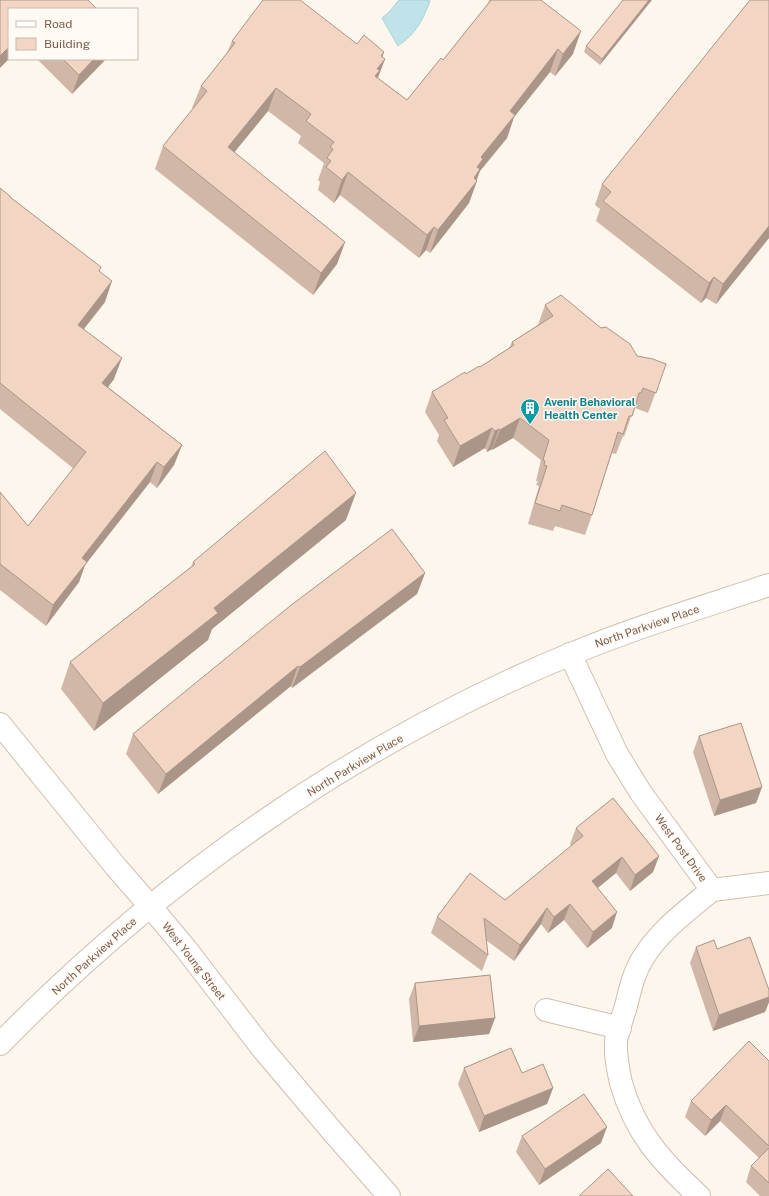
<svg xmlns="http://www.w3.org/2000/svg" width="769" height="1196" font-family="'Public Sans',sans-serif">
  <rect width="100%" height="100%" fill="#fdf6ec"/>
  <path fill="#bfe3e8" stroke="#a5d3da" d="M399,0H425L430,1C422,22 416,33 398,46L382,18L389,12Z"/>
  <g fill="none" stroke-linecap="round" stroke-linejoin="round">
    <defs>
      <g id="minor">
        <polyline points="570,654 617,754 641,793 712,890"/>
        <polyline points="0,724 116,867 150,906 186,949 262,1048 332,1131 389,1196"/>
        <polyline points="712,890 769,883"/>
        <polyline points="546,1010 620,1028"/>
        <path d="M0,1044C162,878 357,742 571,654C636,627 703,607 769,585"/>
        <path d="M699,1196C662,1162 635,1133 621,1083C618,1069 615,1055 616,1041C618,1029 623,1017 626,1006C630,990 634,972 643,958C660,930 688,910 712,890"/>
      </g>
    </defs>
    <use href="#minor" stroke="#d1beb0" stroke-width="24"/>
    <use href="#minor" stroke="#fff" stroke-width="22"/>
  </g>
  <g fill="#d1b7a8">
    <polygon points="489,0 541,0 573,54 555,76 550,72 514,117 507,138 480,171 469,203 430,253 426,250 419,258 340,195 334,203 318,190 320,182 318,180 324,163 298,143 301,136 268,111 234,152 345,242 337,264 313,295 155,169 163,146 193,109 192,108 201,86 227,53 232,41 357,44 384,52 382,57 385,59 378,78 407,100 443,60 488,4"/>
    <polygon points="625,0 600,65 584,52 586,46"/>
    <polygon points="769,0 769,238 716,304 706,298 701,303 596,221 600,209 595,205 602,184"/>
    <polygon points="37,59 106,59 72,94"/>
    <polygon points="0,188 10,197 100,271 105,302 84,329 114,379 108,387 182,445 174,465 157,488 150,482 85,565 79,582 46,626 0,590 0,492 28,526 74,469 0,409"/>
    <polygon points="545,305 601,328 637,356 666,364 648,413 635,408 633,414 632,414 624,437 623,436 616,454 612,453 592,515 585,535 555,526 553,531 528,524 539,486 536,485 538,481 536,481 541,460 513,438 492,450 492,449 487,452 485,448 453,467 437,441 439,435 425,412 432,392 480,367 509,348 512,342 538,325"/>
    <polygon points="346,520 212,629 208,640 94,731 61,689 70,662 191,567 193,562"/>
    <polygon points="425,573 417,594 292,688 291,686 158,794 126,754 133,734"/>
    <polygon points="699,736 762,787 756,803 714,816 693,752"/>
    <polygon points="576,828 659,856 653,872 630,891 616,873 598,888 612,928 587,948 564,920 548,933 541,924 514,961 486,940 488,955 482,971 431,933 437,917 505,900 572,846 570,844"/>
    <polygon points="696,947 717,949 769,990 769,1002 765,1012 713,1031 690,963"/>
    <polygon points="415,983 495,1018 489,1034 413,1042 409,999"/>
    <polygon points="769,1061 769,1196 760,1196 746,1182 751,1166 759,1158 720,1121 705,1136 685,1117 691,1101"/>
    <polygon points="464,1068 522,1073 553,1088 547,1104 479,1132 458,1084"/>
    <polygon points="522,1136 601,1143 539,1185 516,1152"/>
  </g>
  <g fill="#aa9588">
    <polygon points="649,0 652,0 600,65 602,59"/>
    <polygon points="581,31 573,54 555,76 563,54"/>
    <polygon points="9,47 9,59 0,68 0,56"/>
    <polygon points="558,49 550,72 514,117 507,138 480,171 475,183 477,181 469,203 430,253 438,230 477,167 481,157 510,111"/>
    <polygon points="384,52 379,67 385,59 376,82 367,98 381,56"/>
    <polygon points="94,59 106,59 72,94 79,75"/>
    <polygon points="276,88 268,111 220,170 228,147"/>
    <polygon points="348,172 340,195 334,203 342,180"/>
    <polygon points="769,226 769,238 716,304 723,284"/>
    <polygon points="434,227 426,250 419,258 427,235"/>
    <polygon points="345,242 337,264 313,295 321,273"/>
    <polygon points="714,277 706,298 701,303 709,283"/>
    <polygon points="112,281 105,302 71,345 78,325"/>
    <polygon points="122,358 114,379 95,404 102,383"/>
    <polygon points="520,418 513,438 492,450 500,430"/>
    <polygon points="492,428 485,448 453,467 460,446"/>
    <polygon points="499,429 492,449 487,452 495,431"/>
    <polygon points="182,445 174,465 157,488 164,467"/>
    <polygon points="157,462 150,482 85,565 79,582 46,626 53,605 82,558"/>
    <polygon points="356,493 346,520 212,629 208,640 94,731 103,703 214,608"/>
    <polygon points="425,573 417,594 292,688 300,667"/>
    <polygon points="298,666 291,686 158,794 166,774"/>
    <polygon points="762,787 756,803 714,816 720,800"/>
    <polygon points="659,856 653,872 630,891 635,875"/>
    <polygon points="622,857 616,873 586,897 592,881"/>
    <polygon points="570,904 564,920 548,933 554,917"/>
    <polygon points="547,908 541,924 514,961 520,945"/>
    <polygon points="617,912 612,928 587,948 593,932"/>
    <polygon points="769,997 769,1002 765,1012 713,1031 719,1015"/>
    <polygon points="495,1018 489,1034 413,1042 419,1026"/>
    <polygon points="553,1088 547,1104 479,1132 484,1116"/>
    <polygon points="726,1105 720,1121 705,1136 711,1120"/>
    <polygon points="607,1127 601,1143 539,1185 545,1169"/>
  </g>
  <g fill="#f3d5c3" stroke="#aa9588">
    <polygon points="0,0 88,0 97,9 9,9 9,47 0,56"/>
    <polygon points="263,0 300,0 357,44 364,35 384,52 381,56 385,59 377,69 380,70 375,76 407,100 441,58 443,60 491,0 541,0 581,31 563,54 558,49 510,111 515,115 481,157 483,159 477,167 480,169 474,178 477,181 438,230 434,227 427,235 348,172 342,180 326,167 331,161 327,158 333,149 330,147 334,142 306,121 311,114 276,88 228,147 345,242 321,273 163,146 207,91 201,86 235,43 232,41"/>
    <polygon points="623,0 649,0 602,59 586,46"/>
    <polygon points="750,0 769,0 769,226 723,284 714,277 709,283 603,201 611,192 602,184"/>
    <polygon points="63,59 94,59 79,75"/>
    <polygon points="0,188 10,196 10,197 101,267 99,271 112,281 78,325 122,358 102,383 182,445 164,467 157,462 82,558 87,562 53,605 0,564 0,492 28,526 86,452 0,383"/>
    <polygon points="561,295 601,328 606,327 630,344 637,356 653,359 666,364 656,393 643,388 641,393 639,393 632,416 629,416 623,434 618,432 592,515 562,505 560,511 535,503 547,466 544,465 545,461 543,460 549,440 520,418 500,430 499,429 495,431 492,428 460,446 444,420 448,418 432,392 465,372 466,374 479,366 480,367 514,345 512,342 553,316 545,305"/>
    <polygon points="325,451 356,493 214,608 218,613 103,703 70,662 195,564 193,562"/>
    <polygon points="392,529 425,573 300,667 298,666 166,774 133,734 290,606"/>
    <polygon points="741,723 762,787 720,800 699,736"/>
    <polygon points="613,798 659,856 635,875 622,857 592,881 617,912 593,932 570,904 554,917 547,908 520,945 484,918 488,955 437,917 470,873 505,900 583,836 576,828"/>
    <polygon points="750,937 769,990 769,997 719,1015 696,947 714,940 717,949"/>
    <polygon points="490,975 495,1018 419,1026 415,983"/>
    <polygon points="749,1041 769,1061 769,1146 726,1105 711,1120 691,1101"/>
    <polygon points="511,1048 522,1073 543,1064 553,1088 484,1116 464,1068"/>
    <polygon points="584,1094 607,1127 545,1169 522,1136"/>
    <polygon points="769,1148 769,1183 751,1166"/>
    <polygon points="608,1169 633,1196 579,1196"/>
  </g>
  <defs>
    <symbol id="building-pin" viewBox="-11 -11 22 30"><path d="M0 17L-7.5 6A9.5 9.5 0 1 1 7.5 6Z" fill="#0f9aa8" stroke="#fffaf3"/><path d="M-4-6H4V6H1V3H-1V6H-4ZM-2.5-4.3h1.7v1.8h-1.7ZM.8-4.3h1.7v1.8H.8ZM-2.5-1h1.7V.8h-1.7ZM.8-1h1.7V.8H.8Z" fill="#fff"/></symbol>
  </defs>
  <g fill-rule="evenodd">
    <use href="#building-pin" x="519" y="397" width="22" height="30"/>
  </g>
  <g text-anchor="middle" dominant-baseline="central" stroke-width="3" stroke-linejoin="round" paint-order="stroke">
    <g font-size="11" font-weight="bold" fill="#0d838f" stroke="#fffaf3" text-anchor="start">
      <text x="544" y="402">Avenir Behavioral<tspan x="544" dy="13">Health Center</tspan></text>
    </g>
    <g font-size="11" fill="#7a5c4d" stroke="#fffaf3">
      <text transform="translate(647 626) rotate(-19)">North Parkview Place</text>
      <text transform="translate(355 765) rotate(-31)">North Parkview Place</text>
      <text transform="translate(681 848) rotate(54)">West Post Drive</text>
      <text transform="translate(94 956) rotate(-42)">North Parkview Place</text>
      <text transform="translate(194 961) rotate(52)">West Young Street</text>
    </g>
  </g>
  <rect x="8" y="8" width="130" height="52" fill="#fffaf3" stroke="#cabbb1"/>
  <rect x="16" y="21" width="20" height="6" fill="#ffffff" stroke="#cabbb1"/>
  <text x="44" y="28" font-size="12" fill="#7a5c4d">Road</text>
  <rect x="16" y="38" width="20" height="12" fill="#f3d5c3" stroke="#cabbb1"/>
  <text x="44" y="48" font-size="12" fill="#7a5c4d">Building</text>
</svg>
